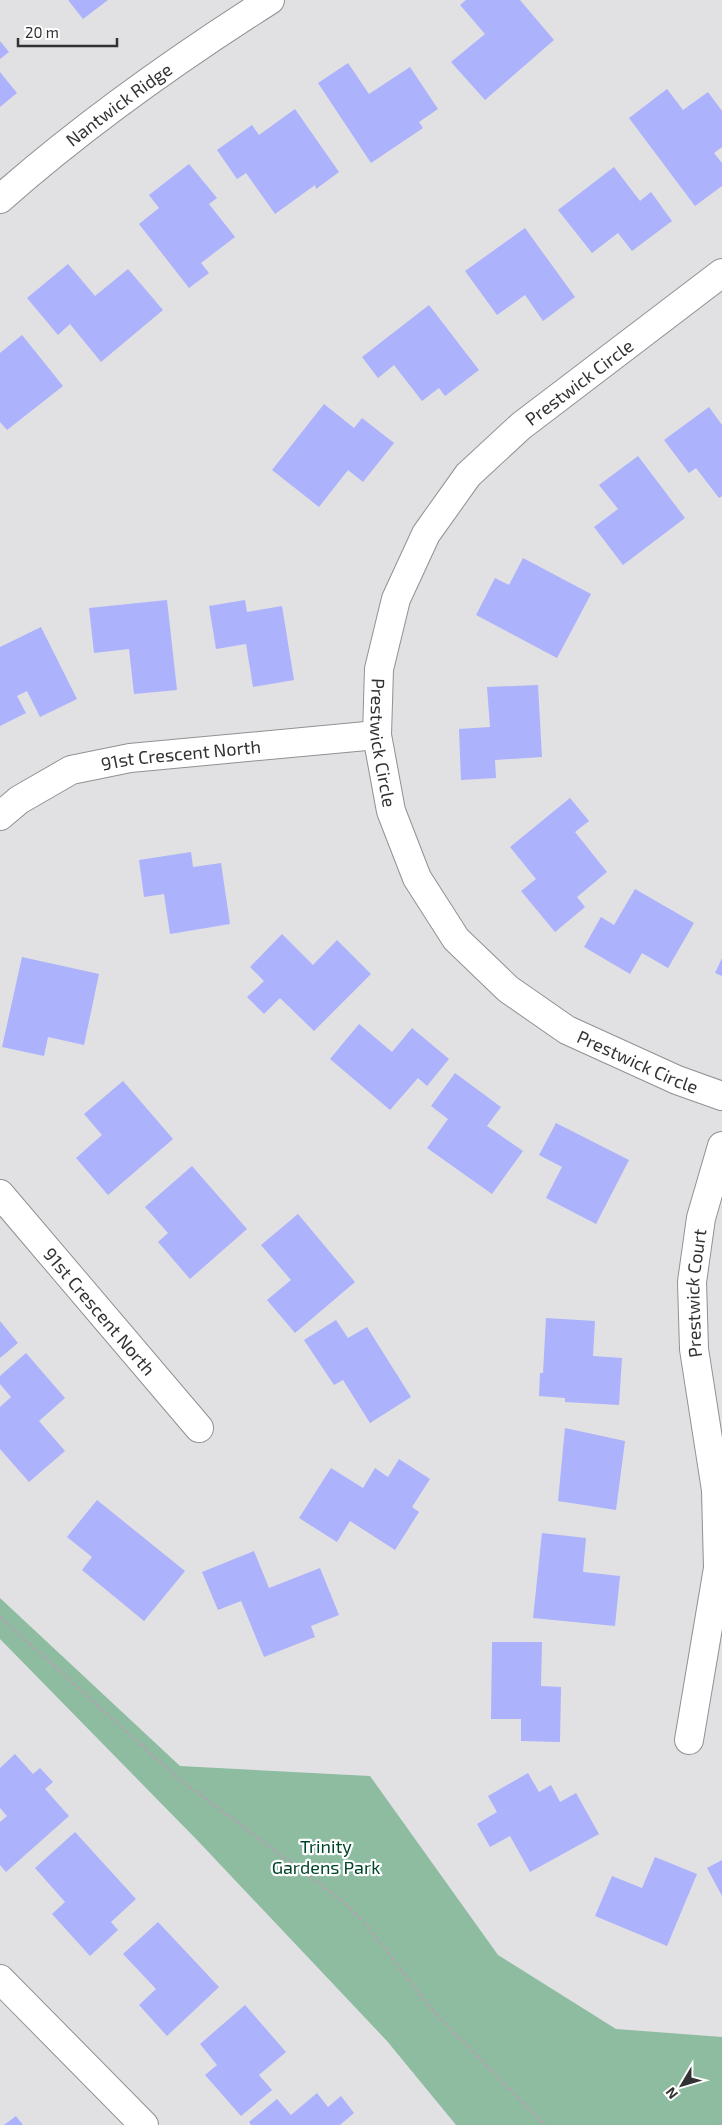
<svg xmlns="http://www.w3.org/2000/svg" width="722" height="2125" font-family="'Exo 2',sans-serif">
  <rect width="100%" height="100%" fill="#e1e1e4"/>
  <polygon fill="#8dbca0" points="0,1598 180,1766 370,1776 498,1955 616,2029 722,2037 722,2125 456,2125 387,2041 198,1841 0,1639"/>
  <g fill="#acb2fb">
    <polygon points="68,0 108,0 83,19"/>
    <polygon points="466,0 520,0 554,40 485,100 451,62 485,34 460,5"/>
    <polygon points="0,41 9,52 0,59"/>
    <polygon points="348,63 369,94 410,67 438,109 419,122 423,128 371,163 318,83"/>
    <polygon points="0,72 17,93 0,107"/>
    <polygon points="667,89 683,110 708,92 722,111 722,147 714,153 722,163 722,186 695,206 629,118"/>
    <polygon points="295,109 339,172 316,189 315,185 275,214 246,173 237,179 217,150 252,125 259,135"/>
    <polygon points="189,164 217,198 209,204 235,237 201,263 209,273 189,288 139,224 159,208 149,195"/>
    <polygon points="614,167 640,201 651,192 672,221 632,251 618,233 592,253 558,210"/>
    <polygon points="525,228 575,297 543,321 525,295 497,315 465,271"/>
    <polygon points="68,264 95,296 128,269 163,310 101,362 70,324 58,335 27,298"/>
    <polygon points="429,305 479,370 445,396 439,388 422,401 394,365 378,378 362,357"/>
    <polygon points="22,335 63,386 7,430 0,422 0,353"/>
    <polygon points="324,404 354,428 362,418 394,443 363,482 348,470 319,507 272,470"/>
    <polygon points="709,407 722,425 722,496 719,498 696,468 689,473 664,440"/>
    <polygon points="638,456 685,518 623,565 594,527 618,509 599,485"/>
    <polygon points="523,558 591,594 557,658 476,615 495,578 509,585"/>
    <polygon points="167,600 177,690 134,694 129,649 94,653 89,608"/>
    <polygon points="245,600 247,612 282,606 294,680 253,687 246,644 216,649 209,606"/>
    <polygon points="41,627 77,699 40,717 27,691 17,696 26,713 0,726 0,647"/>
    <polygon points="538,685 542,757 495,760 496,778 461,780 459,729 490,727 487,687"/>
    <polygon points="570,798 589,821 575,832 607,872 577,897 585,907 555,932 521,891 536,879 510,847"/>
    <polygon points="191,852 193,867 221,863 230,924 170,934 164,894 144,897 139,860"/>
    <polygon points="635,889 694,923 668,968 642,953 630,974 584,947 601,917 614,925"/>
    <polygon points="282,934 313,965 337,940 371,974 314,1031 280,998 264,1014 247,997 264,981 250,967"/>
    <polygon points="22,957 99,974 84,1045 48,1037 44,1056 2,1047"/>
    <polygon points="722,958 722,976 715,973"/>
    <polygon points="359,1024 392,1052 412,1028 449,1059 427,1086 418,1078 390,1110 330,1059"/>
    <polygon points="455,1073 501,1107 487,1126 523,1151 492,1194 427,1148 448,1119 431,1106"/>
    <polygon points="123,1081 173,1139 108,1195 76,1158 102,1135 84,1114"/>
    <polygon points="556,1123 629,1160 596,1224 546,1198 562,1167 539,1155"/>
    <polygon points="192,1166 247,1229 190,1279 158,1242 168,1233 145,1207"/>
    <polygon points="298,1214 355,1282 295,1333 267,1300 291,1280 261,1245"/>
    <polygon points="546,1318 595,1321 593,1356 622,1358 619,1405 565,1402 565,1398 539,1396 540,1373 543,1373"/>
    <polygon points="336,1320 348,1338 367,1327 411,1397 370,1423 343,1380 334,1385 304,1340"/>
    <polygon points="0,1321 18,1343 0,1358"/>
    <polygon points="26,1353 65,1398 39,1421 65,1451 29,1482 0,1449 0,1407 11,1397 0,1384 0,1376"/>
    <polygon points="565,1428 625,1441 616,1510 558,1501"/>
    <polygon points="399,1459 430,1479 412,1507 419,1512 395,1550 350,1521 337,1542 299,1518 331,1468 363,1488 375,1468 388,1477"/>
    <polygon points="97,1500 185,1571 144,1621 82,1570 92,1557 67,1537"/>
    <polygon points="542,1533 586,1538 583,1572 620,1576 615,1626 533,1618"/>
    <polygon points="254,1551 269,1588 320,1568 339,1615 311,1626 315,1637 264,1657 241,1601 218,1610 202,1572"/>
    <polygon points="492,1642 542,1642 541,1686 561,1687 560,1742 521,1741 521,1719 491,1719"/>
    <polygon points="15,1754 33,1774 40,1768 53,1782 45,1789 69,1816 6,1872 0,1865 0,1822 7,1816 0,1808 0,1768"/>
    <polygon points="528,1773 539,1792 551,1785 560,1802 576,1793 599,1834 530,1872 510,1836 490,1847 477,1824 497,1812 488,1796"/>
    <polygon points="75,1832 136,1899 111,1922 118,1930 90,1956 52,1914 65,1902 35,1868"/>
    <polygon points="655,1857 697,1874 667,1946 595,1916 612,1876 642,1888"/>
    <polygon points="722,1860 722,1896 707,1868"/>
    <polygon points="158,1922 219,1987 167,2036 139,2005 156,1989 123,1954"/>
    <polygon points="245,2005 286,2052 259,2075 272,2090 241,2116 205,2075 217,2065 200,2044"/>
    <polygon points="317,2093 328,2107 341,2096 354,2113 340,2125 251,2125 249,2122 277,2099 291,2115"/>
    <polygon points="16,2116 23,2125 4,2125"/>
  </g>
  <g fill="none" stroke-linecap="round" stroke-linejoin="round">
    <defs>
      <g id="minor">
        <path id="s1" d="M0,199C85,124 174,61 270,0"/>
        <path id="s2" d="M722,273L521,426L468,475L426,534L396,599L379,669L377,735L391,811L417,878L456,939L508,989L567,1030L677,1080L722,1096"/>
        <path id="s3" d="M0,816L19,800L71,770L130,758L377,735"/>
        <path id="s4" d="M0,1194L199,1428"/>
        <path id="s5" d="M689,1740L718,1568L716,1490L694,1349L692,1282L701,1218L722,1146"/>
        <polyline points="0,1979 144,2125"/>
      </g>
    </defs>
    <use href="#minor" stroke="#909194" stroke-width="30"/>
    <g stroke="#a9a9ab" stroke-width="3" stroke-dasharray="4 2.5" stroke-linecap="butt">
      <polyline points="0,1617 179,1779 345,1903 363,1921 433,2011 545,2125"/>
      <polyline points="720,2125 722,2123"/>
    </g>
    <use href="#minor" stroke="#fff" stroke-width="28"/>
  </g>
  <g text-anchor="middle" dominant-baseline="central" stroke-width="4.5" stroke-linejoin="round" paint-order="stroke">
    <g font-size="18" fill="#323233" stroke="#fff">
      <text stroke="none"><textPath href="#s1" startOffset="152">Nantwick Ridge</textPath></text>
      <text transform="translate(579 382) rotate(-37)">Prestwick Circle</text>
      <text stroke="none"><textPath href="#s2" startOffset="615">Prestwick Circle</textPath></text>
      <text stroke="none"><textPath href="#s3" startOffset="196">91st Crescent North</textPath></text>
      <text stroke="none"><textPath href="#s2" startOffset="1050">Prestwick Circle</textPath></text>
      <text stroke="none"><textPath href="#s5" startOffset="451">Prestwick Court</textPath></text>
      <text stroke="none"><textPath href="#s4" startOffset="154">91st Crescent North</textPath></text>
    </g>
    <g font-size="18" fill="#004529" stroke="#fff">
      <text x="326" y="1846">Trinity<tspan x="326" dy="21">Gardens Park</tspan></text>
    </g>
  </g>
  <g transform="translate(682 2085) rotate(232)" stroke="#ffffff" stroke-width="4" paint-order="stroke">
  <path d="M0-4L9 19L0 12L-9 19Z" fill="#323233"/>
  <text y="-8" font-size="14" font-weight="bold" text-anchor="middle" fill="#323233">N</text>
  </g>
  <path d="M18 38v8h99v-8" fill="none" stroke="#323233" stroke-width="2.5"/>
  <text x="25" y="38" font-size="15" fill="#323233" stroke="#ffffff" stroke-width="4" paint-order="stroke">20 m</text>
</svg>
